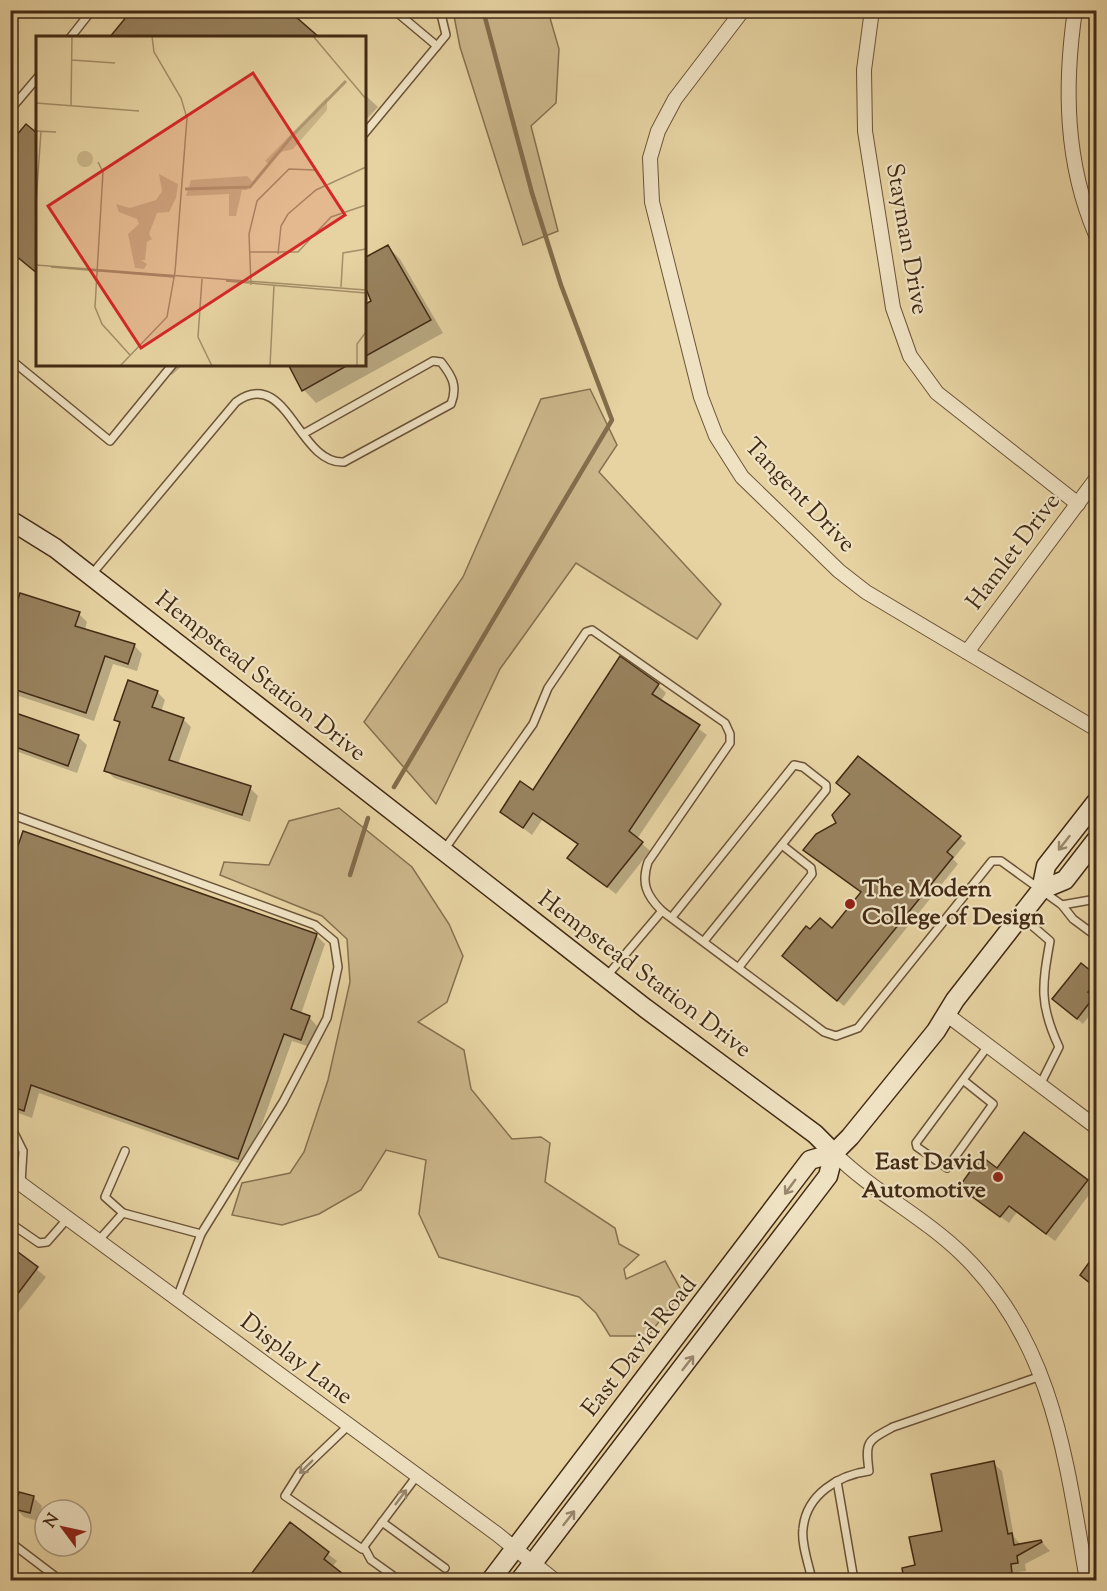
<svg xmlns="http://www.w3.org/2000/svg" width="1107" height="1591" font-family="'Sorts Mill Goudy',serif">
  <rect width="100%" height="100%" fill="#e7d3a2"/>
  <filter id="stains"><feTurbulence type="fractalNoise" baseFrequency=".00333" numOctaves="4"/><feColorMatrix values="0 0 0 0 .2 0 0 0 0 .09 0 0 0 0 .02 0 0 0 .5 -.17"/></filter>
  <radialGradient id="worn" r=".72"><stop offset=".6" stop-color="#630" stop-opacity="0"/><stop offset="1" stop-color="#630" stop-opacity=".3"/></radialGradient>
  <g fill="#cbb68a" stroke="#86704f" stroke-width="1.5">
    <polygon points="453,11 548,11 559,49 556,103 531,126 558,231 523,245 460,47"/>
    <polygon points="590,389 617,445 599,472 721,604 697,639 576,563 500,669 436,804 364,722 463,577 541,399"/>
    <polygon points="339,808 412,867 449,924 463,956 447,1002 418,1022 464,1050 471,1089 512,1139 541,1137 550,1143 545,1182 615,1228 619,1244 639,1255 624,1269 626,1279 665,1261 682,1292 648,1336 610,1336 596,1313 579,1297 439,1257 419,1214 426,1160 386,1150 361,1190 319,1214 282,1225 232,1215 242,1183 290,1173 304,1152 328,1080 350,982 347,939 322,916 220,875 224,862 269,865 289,821"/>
  </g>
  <g fill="#0003">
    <polygon points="364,94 378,107 364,122"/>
    <polygon points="38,124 38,273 32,131"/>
    <polygon points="387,246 400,259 443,333 316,403 304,390 290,364 364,364 364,306 373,302"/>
    <polygon points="161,364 184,364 172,375"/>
    <polygon points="79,614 87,622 85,630 134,645 142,654 137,671 113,664 94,721 10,693 10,628"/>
    <polygon points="658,685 666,693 661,701 707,735 637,839 650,851 616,894 569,858 579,846 542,820 532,835 502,812 534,792"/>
    <polygon points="157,692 165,700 161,712 183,719 191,727 178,764 250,788 258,796 250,822 114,778 106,770 121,724 116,719"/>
    <polygon points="10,712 78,737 87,745 77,773 10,749"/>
    <polygon points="884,775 966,843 953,859 958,864 844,1006 790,962 811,932 833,930 862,893 805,850 838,824"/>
    <polygon points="10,874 315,934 325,944 301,1014 309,1017 317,1026 310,1047 292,1041 247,1166 39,1093 32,1118 10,1110"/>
    <polygon points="1082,965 1096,977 1096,995 1094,998 1096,1007 1083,1024 1060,1005"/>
    <polygon points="998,1170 1087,1181 1094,1188 1055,1241 1017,1212 1009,1223 961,1187"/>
    <polygon points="10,1248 46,1277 10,1323"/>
    <polygon points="1096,1256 1096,1289 1082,1275"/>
    <polygon points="993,1463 1002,1471 1014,1537 1021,1545 1041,1541 1050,1551 1025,1564 1026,1571 1018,1572 1020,1580 888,1580 905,1577 916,1566"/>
    <polygon points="33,1497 42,1506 38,1521 24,1517 16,1509"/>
    <polygon points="290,1524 337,1561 332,1567 248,1580"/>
  </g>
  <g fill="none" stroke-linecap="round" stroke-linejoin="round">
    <g stroke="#836d4c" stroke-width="4.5">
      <polyline points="394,787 612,420 561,285 532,193 483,10"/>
      <polyline points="350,875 368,818"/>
    </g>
  </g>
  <g fill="#98825e" stroke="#422a14" stroke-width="1.5">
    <polygon points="132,10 288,10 320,38 109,38"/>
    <polygon points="26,124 38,134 38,274 10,251 10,143"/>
    <polygon points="388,245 431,320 364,357 364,305 371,301 364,284 364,258"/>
    <polygon points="288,364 350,364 302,391"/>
    <polygon points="20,593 80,612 75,626 135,644 128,664 105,656 86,713 10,688 10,623"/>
    <polygon points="620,656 659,684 652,694 700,725 629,831 643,842 607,887 567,858 578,844 533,813 523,828 500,812 520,781 533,790"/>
    <polygon points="128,680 158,691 152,707 184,718 169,760 251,786 242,815 104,771 120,722 114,720"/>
    <polygon points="10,711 79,735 68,766 10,745"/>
    <polygon points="858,756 961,836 947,852 953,857 837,1001 782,956 806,926 810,929 820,918 832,928 861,892 803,850 816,834 836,823 832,815 850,794 836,783"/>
    <polygon points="23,831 317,934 291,1009 310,1016 301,1040 284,1034 238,1159 31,1085 24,1111 10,1106 10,869"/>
    <polygon points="1081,963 1096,975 1096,981 1088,992 1094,997 1077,1019 1052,999"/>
    <polygon points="1024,1132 1088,1180 1046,1234 1009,1206 1000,1217 959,1187 981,1156 997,1168"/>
    <polygon points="10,1246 38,1267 10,1304"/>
    <polygon points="1096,1253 1096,1288 1080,1275"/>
    <polygon points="994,1461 1008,1534 1012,1533 1014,1545 1041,1540 1042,1542 1017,1556 1018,1563 1011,1564 1012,1573 977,1578 977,1581 904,1581 902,1568 915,1565 909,1537 942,1531 931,1474"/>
    <polygon points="19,1492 34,1496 30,1513 14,1509"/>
    <polygon points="290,1522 329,1552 324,1559 352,1581 246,1581"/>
  </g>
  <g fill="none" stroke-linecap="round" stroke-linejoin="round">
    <defs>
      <g id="lane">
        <polyline points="394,10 437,46"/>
        <polyline points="70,38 92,10"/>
        <polyline points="10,110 38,77"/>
        <polyline points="364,134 446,35 440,10"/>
        <polyline points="10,359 110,441 173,364"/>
        <path d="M92,574L236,402C287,365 298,465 344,462L451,404C458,386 452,376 441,362L433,361L303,434"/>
        <polyline points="10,814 315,925 334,941 338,967 327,1018 283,1102 201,1234"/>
        <path d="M444,850L533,724L548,688L586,632L592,630L725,723L730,734V743L648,862C641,883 646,895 662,911L606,977"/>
        <polyline points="1062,905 1096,899"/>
        <polyline points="662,911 824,1032 836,1036 858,1028 992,861 1001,861 1062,905 1073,919 1096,936"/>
        <polyline points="672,917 794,765 803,767 826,785 826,790 704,941"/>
        <path d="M1022,917L1050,941C1042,986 1039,1004 1059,1047L1040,1085"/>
        <polyline points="739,967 812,874 811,868 782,845"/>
        <polyline points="963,1080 993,1104 947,1168 917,1147 916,1143 988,1046"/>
        <polyline points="10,1125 23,1151 21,1183"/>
        <polyline points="123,1213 105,1197 125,1151"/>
        <polyline points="10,1223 39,1243 47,1242 68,1218"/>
        <polyline points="99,1240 123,1213 201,1234 177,1298"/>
        <polyline points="348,1426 300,1472 285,1496 362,1549 416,1477"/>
        <polyline points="837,1481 854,1580"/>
        <polyline points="382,1522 445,1568"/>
        <polyline points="10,1542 60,1580"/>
        <polyline points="364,1547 371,1560 399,1580"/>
        <path d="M812,1580C809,1565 801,1544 803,1529C806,1495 838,1475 869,1471C865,1441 867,1441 893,1427L1041,1376"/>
      </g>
      <g id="street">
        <polyline points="743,10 675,99 658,131 650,158 652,202 701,397 716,436 742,477 839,571 866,592 1096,729"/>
        <polyline points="872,10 864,70 865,131 893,308 910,356 937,393 1078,504"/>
        <path d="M1075,10C1064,86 1065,163 1096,235"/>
        <polyline points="967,652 1096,479"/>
        <polyline points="946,1014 1096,1127"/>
        <path d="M834,1153C873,1192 923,1216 963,1255C1054,1344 1066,1461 1087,1580"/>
        <polyline points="10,1176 497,1534 554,1580"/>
      </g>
      <g id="secondary">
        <polyline points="10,520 55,548 645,1008 815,1134 834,1153"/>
        <polyline points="1041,890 1065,880 1096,840"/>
        <polyline points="491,1580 810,1160 834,1153 850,1137 936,1031 955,1000 1041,890 1046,866 1096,802"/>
        <polyline points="520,1580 828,1176 834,1153"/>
      </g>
    </defs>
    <use href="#lane" stroke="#6b5438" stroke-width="10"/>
    <use href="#street" stroke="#6b5438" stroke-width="16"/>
    <use href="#secondary" stroke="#422a14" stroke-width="21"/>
    <use href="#lane" stroke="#efe2c3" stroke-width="7"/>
    <use href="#street" stroke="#efe2c3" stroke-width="14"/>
    <use href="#secondary" stroke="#efe2c3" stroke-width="18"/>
  </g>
  <defs><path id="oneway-shaft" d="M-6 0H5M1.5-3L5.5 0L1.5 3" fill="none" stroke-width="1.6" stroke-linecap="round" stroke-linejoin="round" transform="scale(1.5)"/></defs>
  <g stroke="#98866c">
    <use href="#oneway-shaft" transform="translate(1064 843) rotate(128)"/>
    <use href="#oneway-shaft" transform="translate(790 1187) rotate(126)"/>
    <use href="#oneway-shaft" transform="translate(688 1363) rotate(-52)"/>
    <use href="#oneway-shaft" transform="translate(306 1467) rotate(135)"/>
    <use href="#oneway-shaft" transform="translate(401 1497) rotate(-53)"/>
    <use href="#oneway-shaft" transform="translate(569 1518) rotate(-52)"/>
  </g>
  <g fill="#8f2418" stroke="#efe2c3" stroke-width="2">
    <circle cx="850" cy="904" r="6"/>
    <circle cx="998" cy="1177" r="6"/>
  </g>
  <g text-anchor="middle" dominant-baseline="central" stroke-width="4.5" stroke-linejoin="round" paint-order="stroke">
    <g font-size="24" fill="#422a14" stroke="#efe2c3">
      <text transform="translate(906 239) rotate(80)">Stayman Drive</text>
      <text transform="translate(799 496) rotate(46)">Tangent Drive</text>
      <text transform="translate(1014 552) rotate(-53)">Hamlet Drive</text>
      <text transform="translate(260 677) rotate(38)">Hempstead Station Drive</text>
      <text transform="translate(644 975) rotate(37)">Hempstead Station Drive</text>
      <text transform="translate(640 1347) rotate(-52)">East David Road</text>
      <text transform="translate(296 1360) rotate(37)">Display Lane</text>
    </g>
    <g font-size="24" font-weight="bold" fill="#422a14" stroke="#efe2c3" text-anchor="start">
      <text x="862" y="890">The Modern<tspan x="862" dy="28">College of Design</tspan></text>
      <text x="986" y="1163" text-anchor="end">East David<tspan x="986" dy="28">Automotive</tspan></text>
    </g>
  </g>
  <g transform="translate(36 36)">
    <rect width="330" height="330" fill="#e7d3a2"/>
    <path d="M291,61V74L257,113L245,116L234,128L229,125ZM41 123a8 8 0 1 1 16 0a8 8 0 1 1-16 0ZM123,138L142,148L140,162L133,176L121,177L113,198L116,203L111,206L109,224H105L111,228L108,233L99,232L92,198L103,188L101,183L83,176L80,168L94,172L120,164L126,155ZM211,140L216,145L211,154H206L200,180H193V158L150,160L155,144Z" fill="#cbb68a"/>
    <path fill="none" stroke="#af9a72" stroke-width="3" d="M149,153L214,151L257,99L310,45"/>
    <path fill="none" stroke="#a58f69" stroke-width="1.5" d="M277,0L330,63M36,24L79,27M0,67L103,75M35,69L36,0M0,95L20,96M62,126L67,136L59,271L66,288L94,319M0,167L5,95M214,216H262L295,181L330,169M242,218L245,190L252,178L280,154L330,131M0,229L330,254M15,231L138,241M166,243L162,301L176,330M190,245L330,257M215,249L213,198L221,165L253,133L279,134L290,149M305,251L307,217L330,213M84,330L131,281L139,236L151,82L145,62L118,16L116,0M234,330L238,249M321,330V308L330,296"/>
    <path fill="#d62828" fill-opacity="0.15" stroke="#d62828" stroke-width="3" d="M217,37L309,179L105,312L12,170Z"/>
    <rect width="330" height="330" fill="none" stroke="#422a14" stroke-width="3"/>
  </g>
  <rect width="1107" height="1591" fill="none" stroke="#e7d3a2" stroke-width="36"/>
  <rect x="12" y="12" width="1083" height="1567" fill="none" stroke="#422a14" stroke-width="3"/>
  <rect x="18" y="18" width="1071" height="1555" fill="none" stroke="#422a14" stroke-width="1.5"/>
  <g transform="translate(63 1528) rotate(303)"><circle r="28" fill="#efe2c3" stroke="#aa987d" stroke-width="1.5"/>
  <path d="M0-4.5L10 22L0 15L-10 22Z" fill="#8f2418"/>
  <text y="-9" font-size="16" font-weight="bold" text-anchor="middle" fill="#422a14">N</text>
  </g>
  <rect width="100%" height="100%" filter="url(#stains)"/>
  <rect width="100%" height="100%" fill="url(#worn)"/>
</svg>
